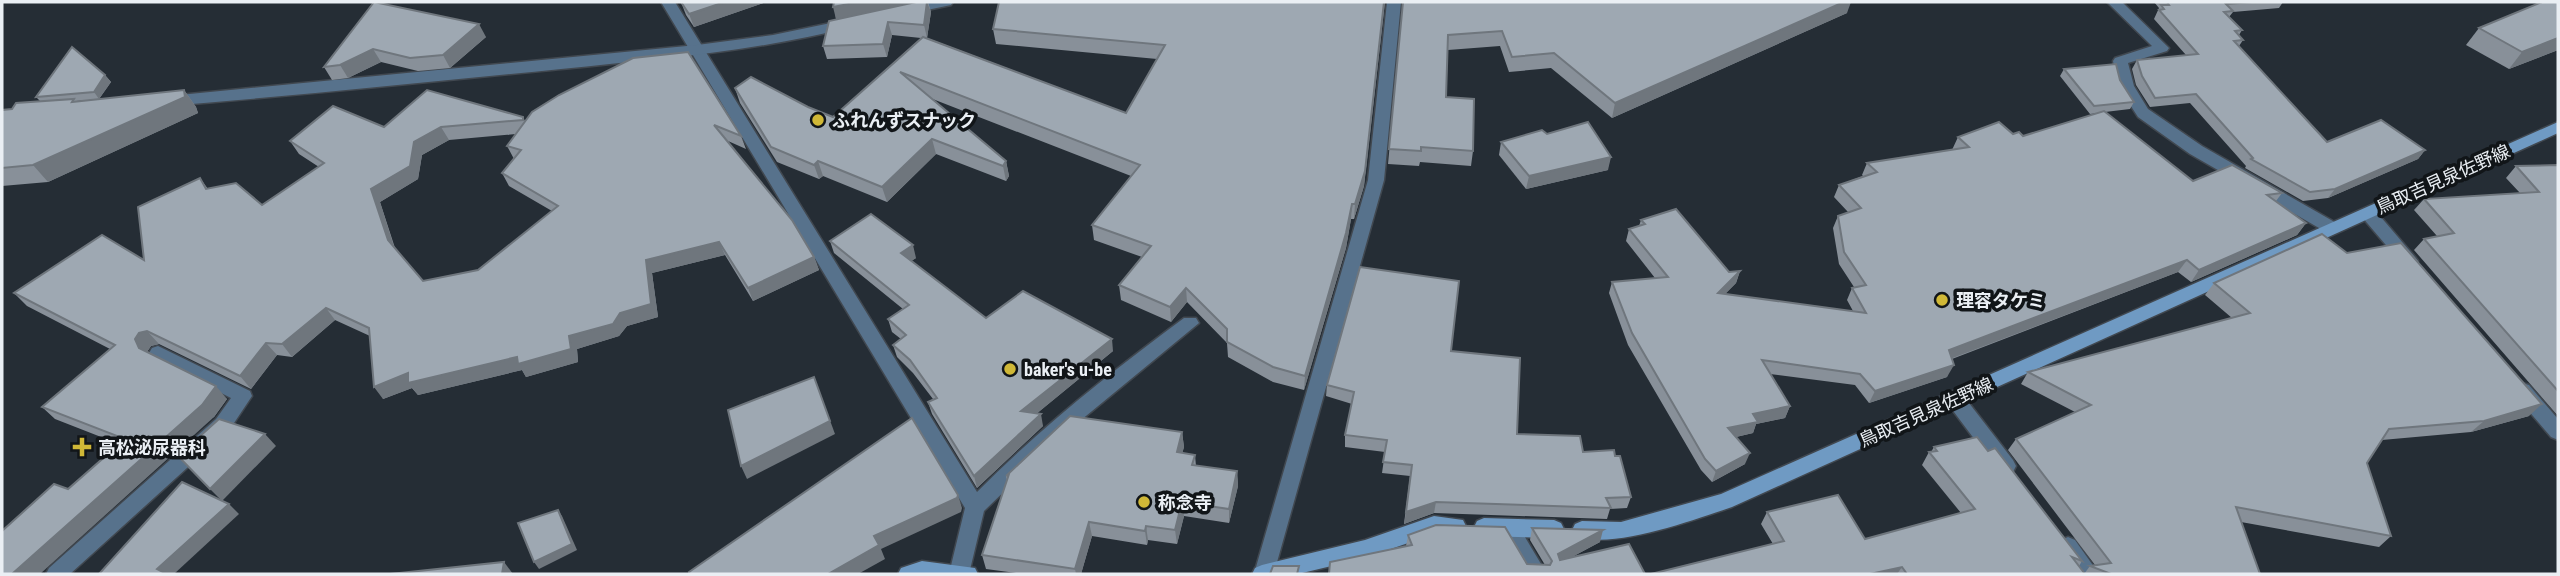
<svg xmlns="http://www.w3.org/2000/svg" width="2560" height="576" font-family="'Roboto Condensed','Noto Sans JP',sans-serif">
  <rect width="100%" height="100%" fill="#252d35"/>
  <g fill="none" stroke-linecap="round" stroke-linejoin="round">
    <defs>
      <g id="minor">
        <path d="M661,2H675L977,492C1040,428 1111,372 1184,318H1196L1199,323L1058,439L984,511L969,574H949L965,508Z"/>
        <polygon points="1387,2 1401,2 1384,180 1274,573 1254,574 1368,180"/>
        <polygon points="2107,2 2122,2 2169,48 2167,51 2128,63 2134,86 2148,109 2202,146 2338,224 2340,228 2338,232 2326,232 2190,154 2138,117 2118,86 2113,61 2115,58 2152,46"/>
        <polygon points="2368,207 2374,209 2415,257 2418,261 2415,265 2403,265 2362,217 2360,213"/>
        <polygon points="158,346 250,391 252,396 230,429 70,574 46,574 49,568 216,419 231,398 152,358 149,353 152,348"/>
        <polygon points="2522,383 2529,385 2558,419 2558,440 2551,437 2515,395 2513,390 2515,385"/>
        <polygon points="1955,392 1962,394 2013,460 2016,466 2013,472 2006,474 1999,472 1948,404 1946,399 1948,394"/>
        <polygon points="1509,519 1516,522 1547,574 1526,574 1499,528 1502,522"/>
        <polygon points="2068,537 2075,540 2099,574 2077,574 2058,546 2061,540"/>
      </g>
      <g id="tertiary">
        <polygon points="926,2 953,2 951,5 908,14 901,10 903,7"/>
        <path d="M850,19L855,20L857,23L855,26C759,51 660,59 561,69C430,82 300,95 169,106L161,101L169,96L697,45L773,35Z"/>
      </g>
      <g id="secondary">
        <path d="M2558,122V133L1732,507C1693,520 1613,550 1575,536L1572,530L1575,524L1582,521L1621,522L1721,494Z"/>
        <polygon points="1434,516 1463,520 1466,526 1463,532 1456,535 1434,534 1365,558 1298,574 1252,574 1255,568 1262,565 1365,540"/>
        <polygon points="1484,518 1554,520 1561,523 1564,529 1561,535 1554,538 1484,536 1477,533 1474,527 1477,521"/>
        <polygon points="922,561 975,568 978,574 898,574 901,568"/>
      </g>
    </defs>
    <use href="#minor" stroke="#414850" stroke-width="3"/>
    <use href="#tertiary" stroke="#414850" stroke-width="3"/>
    <use href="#secondary" stroke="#414850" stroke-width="3"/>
    <use href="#minor" fill="#57728c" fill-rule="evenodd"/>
    <use href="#tertiary" fill="#57728c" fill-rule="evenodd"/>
    <use href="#secondary" fill="#6f9ac3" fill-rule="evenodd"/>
  </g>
  <g fill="#889099" fill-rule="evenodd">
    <polygon points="374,2 486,37 450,68 418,71 381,62 348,78 332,80 324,67"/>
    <polygon points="681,2 766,2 694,27 686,15"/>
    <polygon points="834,2 928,2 931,12 927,38 1126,113 1157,59 996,44 993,29 1188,2 1385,2 1364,186 1354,219 1351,219 1346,248 1304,390 1273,382 1228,357 1227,343 1187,302 1171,322 1121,300 1119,285 1142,257 1094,240 1092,225 1131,176 930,98 1006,161 1009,176 1006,181 936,154 887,202 823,176 819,179 777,162 740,103 735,88 808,107 833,117 921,38 892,35 887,57 827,59 823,46 876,11 836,19"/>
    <polygon points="1403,2 1847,13 1612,118 1551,68 1509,72 1500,46 1448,50 1446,97 1473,151 1471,166 1420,162 1419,166 1388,164"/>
    <polygon points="2154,2 2283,2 2279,8 2233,12 2229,17 2242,30 2239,35 2243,40 2239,46 2327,142 2425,150 2418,159 2328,198 2303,201 2245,168 2246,166 2190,103 2150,107 2136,85 2132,69 2137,60 2186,55 2154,19 2159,8"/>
    <polygon points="2479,28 2558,50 2509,69 2466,45"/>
    <path d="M633,58L741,136L746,149L728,141L814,257L819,270L753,301L725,255L652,273L658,317L627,326L619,336L577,349L578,362L526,377L522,370L418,395L412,388L383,399L370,336L335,320L292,357L277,355L251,389L159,344L151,346L147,352L227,399L214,417L68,489L119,444L55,419L42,407L110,349L27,306L14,293L144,260L200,178L208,189L262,205L319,167L299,154L290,141L384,127L523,117L525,121ZM516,134L507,146L514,159L502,173L509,186L552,211L478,270L423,281L395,248L380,202L418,179L422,155L449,140Z"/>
    <polygon points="2064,69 2120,80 2134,102 2130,109 2105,112 2193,181 2282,193 2276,201 2306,223 2297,235 2191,282 2178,272 1952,359 1947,377 1869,403 1855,385 1770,374 1790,406 1785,418 1756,424 1753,433 1736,437 1745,464 1712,482 1701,470 1628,345 1609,293 1612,282 1655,278 1626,241 1629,229 1639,226 1641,220 1729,272 1740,271 1736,283 1725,294 1853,311 1847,300 1852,288 1854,287 1839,264 1833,228 1838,216 1848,212 1834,197 1839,185 1863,176 1862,175 1867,163 1952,150 1958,137 2013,134 2023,136 2100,113 2090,114 2060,76"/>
    <polygon points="105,75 111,82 99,99 77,101 77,102 184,90 196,107 198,113 48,182 2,186 2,110 12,109 40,101 36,97"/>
    <polygon points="1547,134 1608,170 1526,189 1499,155 1501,142"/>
    <polygon points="2558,165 2558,416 2414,250 2424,239 2437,236 2414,210 2424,199 2520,193 2506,178 2516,166"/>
    <polygon points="830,241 916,258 911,261 986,318 1113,351 1036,414 1043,426 977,488 932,414 928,402 933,399 913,373 897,357 893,345 901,339 892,332 888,319 903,309 834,253"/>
    <polygon points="2214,283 2529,416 2471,432 2382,440 2367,463 2391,536 2379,547 2241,522 2260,574 1651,574 1773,544 1761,524 1767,512 1865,539 1961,513 1922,465 1929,452 1931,452 1934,447 2082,561 2079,566 2084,574 2090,566 2095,565 2008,450 2016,439 2075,412 2021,384 2028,372 2232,318 2205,295"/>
    <polygon points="1451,351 1517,434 1583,452 1631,497 1627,508 1610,509 1607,519 1434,513 1404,524 1410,476 1382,473 1385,452 1345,447 1345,435 1352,404 1326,396 1327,385"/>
    <polygon points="1182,432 1184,447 1182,453 1195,455 1196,466 1237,471 1238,486 1229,523 1184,516 1177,544 1148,540 1147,545 1092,536 1081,574 1024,574 986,569 982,555 1007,481 1006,476"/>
    <polygon points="1532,528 1600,542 1570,558 1645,574 1329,574 1406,546 1408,535 1527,564 1545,565 1530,540"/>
  </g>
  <g fill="#6f767d">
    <polygon points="725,2 766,2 694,27 689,14"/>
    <polygon points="859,2 920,2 836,19 833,7"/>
    <polygon points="927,2 931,12 927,38 924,25"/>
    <polygon points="1384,2 1364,186 1354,219 1355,204"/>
    <polygon points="1844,2 1851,2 1847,13 1612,118 1615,103"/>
    <polygon points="888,22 892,35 887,57 883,44"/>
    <polygon points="479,24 486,37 450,68 443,55"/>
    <polygon points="2558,38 2558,50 2509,69 2522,52"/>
    <polygon points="373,49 381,62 348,78 340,65"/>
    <polygon points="105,75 111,82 99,99 94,92"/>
    <polygon points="184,90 196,107 198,113 48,182 33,165"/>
    <polygon points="441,127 449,140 422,155 418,179 380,202 396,253 388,240 371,189 414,142"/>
    <polygon points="932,139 936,154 887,202 882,187"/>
    <polygon points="2425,150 2418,159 2328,198 2335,189"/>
    <polygon points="1611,157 1608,170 1526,189 1529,176"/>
    <polygon points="818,161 823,176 819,179 814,165"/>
    <polygon points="1006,161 1009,176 1006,181 1003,166"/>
    <polygon points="1352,204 1351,219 1346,248 1304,390 1305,376"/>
    <polygon points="2306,223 2297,235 2191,282 2199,270"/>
    <polygon points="719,242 725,255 652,273 658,317 627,326 619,336 577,349 578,362 526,377 522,370 418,395 412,388 383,399 374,387 408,373 569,336 646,260"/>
    <polygon points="913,245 916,258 904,266 901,253"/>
    <polygon points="814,257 819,270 753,301 748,288"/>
    <polygon points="2187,260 2178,272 1942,362 1949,350"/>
    <polygon points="1740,271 1736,283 1714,305 1718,293"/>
    <polygon points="1186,288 1187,302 1171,322 1170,307"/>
    <polygon points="326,308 335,320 292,357 282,344"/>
    <polygon points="147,331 159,344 151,346 147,352 139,348 135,339 139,333"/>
    <polygon points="1112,339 1113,351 1024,424 1021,411"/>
    <polygon points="266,343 277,355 251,389 240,376"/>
    <polygon points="1954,365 1947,377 1869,403 1875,391"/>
    <polygon points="814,377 835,434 747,479 741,466"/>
    <polygon points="216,386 227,399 214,417 40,574 12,574"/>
    <polygon points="2542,404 2529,416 2471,432 2484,421"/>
    <polygon points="1790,406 1785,418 1756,424 1753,433 1723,440 1728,428 1753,414"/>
    <polygon points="1041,414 1043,426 977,488 974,476"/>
    <polygon points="1182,432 1184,447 1179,466 1177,452"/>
    <polygon points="265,434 276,446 222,501 210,489"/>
    <polygon points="1750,453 1745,464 1712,482 1716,471"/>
    <polygon points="1237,471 1238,486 1229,523 1229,509"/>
    <polygon points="958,495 962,508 961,512 881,549 885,559 858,574 828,574 874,536"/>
    <polygon points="1182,502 1184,516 1177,544 1175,530"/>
    <polygon points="1436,502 1434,513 1404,524 1406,512"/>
    <polygon points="229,504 239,514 174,574 162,574 157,569"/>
    <polygon points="558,510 562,516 577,550 539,569 534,562"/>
    <polygon points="1089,522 1092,536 1081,574 1076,574 1075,569"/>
    <polygon points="1146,526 1148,540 1147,545 1145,531"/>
    <polygon points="1603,530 1600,542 1555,566 1558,554"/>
    <polygon points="504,562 513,574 502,574"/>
    <polygon points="1902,567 1897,574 1870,574"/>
  </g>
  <g fill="#9ea8b2" stroke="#6f767d" stroke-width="2">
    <polygon points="374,2 479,24 443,55 410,58 373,49 340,65 324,67"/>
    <polygon points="681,2 725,2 689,14"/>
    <polygon points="834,2 859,2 833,7"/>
    <polygon points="916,2 927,2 924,25 888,22 883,44 823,46 829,21"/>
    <polygon points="999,2 1384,2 1365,171 1355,204 1352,204 1346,233 1305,376 1273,367 1227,342 1227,329 1186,288 1170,307 1119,285 1151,246 1092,225 1140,165 900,72 1006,161 1003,166 932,139 882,187 818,161 814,165 771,147 735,88 751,77 808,107 833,117 923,37 1126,113 1165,45 993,29"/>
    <polygon points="1403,2 1844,2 1615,103 1554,53 1512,57 1502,31 1448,35 1446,97 1474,99 1473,151 1421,147 1421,151 1389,149"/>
    <polygon points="2167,2 2252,2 2226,4 2233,11 2224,12 2242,30 2235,31 2243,40 2234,41 2327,142 2381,120 2425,150 2335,189 2310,192 2251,159 2253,158 2196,94 2155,98 2142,76 2137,60 2198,54 2159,10 2164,9 2161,5 2169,5"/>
    <polygon points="2542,2 2558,2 2558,38 2522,52 2479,28"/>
    <polygon points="72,47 105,75 94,92 36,97"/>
    <polygon points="688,52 741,136 714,125 792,220 814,257 748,288 719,242 646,260 651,304 620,313 613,324 569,336 571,349 518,364 517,357 408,383 408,373 374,387 369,328 326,308 282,344 266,343 240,376 147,331 139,333 135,339 139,348 216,386 202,405 12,574 2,574 2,531 54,484 68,489 125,439 42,407 115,345 14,293 102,235 144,260 138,207 200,178 206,189 236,183 262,205 324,163 290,141 333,106 384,127 427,90 523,117 523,120 441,127 414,142 410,166 371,189 388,240 423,281 478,270 558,206 502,173 521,150 507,146 532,112 559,95 633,58"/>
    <polygon points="2116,64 2120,80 2134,102 2094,106 2064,69"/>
    <polygon points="184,90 185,97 33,165 2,168 2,110 12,109 16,103 74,99 72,102"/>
    <polygon points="2104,111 2193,181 2232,165 2282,193 2267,195 2306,223 2199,270 2187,260 1949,350 1954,365 1875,391 1860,374 1762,360 1790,406 1753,414 1758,422 1728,428 1750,453 1716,471 1705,459 1632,333 1612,282 1668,277 1629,229 1645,224 1641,220 1676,209 1729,272 1740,271 1718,293 1866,313 1852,288 1866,285 1844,252 1838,216 1861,208 1839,185 1877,172 1867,163 1969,147 1958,137 1999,122 2013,134 2019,132 2023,136"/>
    <polygon points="1588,122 1611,157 1529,176 1501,142 1542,130 1547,134"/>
    <polygon points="2558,165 2558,391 2424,239 2454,233 2424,199 2539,192 2516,166"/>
    <polygon points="871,214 913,245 901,253 986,318 1023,291 1112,339 1021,411 1041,414 974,476 928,402 937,398 910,360 893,345 906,335 888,319 909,305 830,241"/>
    <polygon points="2322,234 2347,253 2401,243 2542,404 2484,421 2389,429 2367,463 2391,536 2236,507 2260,574 2111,574 2090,566 2111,563 2016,439 2091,405 2028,372 2250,313 2214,283"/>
    <polygon points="1360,267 1459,281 1451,351 1520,358 1517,434 1580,436 1583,452 1614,450 1615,456 1620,456 1631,497 1606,498 1611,508 1436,502 1406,512 1412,465 1383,462 1387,440 1345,435 1354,392 1327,385"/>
    <polygon points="814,377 830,421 741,466 728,410"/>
    <polygon points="1070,416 1182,432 1177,452 1195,455 1192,465 1237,471 1229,509 1182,502 1175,530 1146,526 1145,531 1089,522 1075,569 982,555 1009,474 1006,476"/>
    <polygon points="912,418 958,495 957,498 874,536 879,545 828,574 690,574 689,572"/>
    <polygon points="219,419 265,434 210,489 178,456"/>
    <polygon points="1977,437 1988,451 1995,448 2082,561 2072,557 2085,574 1907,574 1902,567 1870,574 1651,574 1784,541 1767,512 1838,495 1865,539 1975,509 1929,452 1937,451 1934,447"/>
    <polygon points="182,482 229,504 157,569 167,574 99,574"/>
    <polygon points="558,510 572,544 534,562 518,523"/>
    <polygon points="1436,525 1505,527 1527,564 1550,565 1552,561 1532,528 1603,530 1558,554 1560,560 1629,544 1645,574 1329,574 1330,562 1412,545 1408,535"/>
    <polygon points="504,562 502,574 390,574"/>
    <polygon points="1273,566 1299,566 1297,574 1270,574"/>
  </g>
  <g fill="#d0b837" stroke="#111518" stroke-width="2.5">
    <circle cx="818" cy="120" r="7"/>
    <circle cx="1942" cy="300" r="7"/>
    <circle cx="1010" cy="369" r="7"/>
    <path d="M78.5 436.5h7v7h7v7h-7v7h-7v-7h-7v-7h7z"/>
    <circle cx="1144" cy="502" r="7"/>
  </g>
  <g text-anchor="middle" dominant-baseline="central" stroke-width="7" stroke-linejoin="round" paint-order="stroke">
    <g font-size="18" font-weight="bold" fill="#eaeff4" stroke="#111518" text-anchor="start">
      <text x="832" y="120">ふれんずスナック</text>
      <text x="1956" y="300">理容タケミ</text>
      <text x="1024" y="369">baker's u-be</text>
      <text x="98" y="447">高松泌尿器科</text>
      <text x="1158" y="502">称念寺</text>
    </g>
    <g font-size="18" fill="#eaeff4" stroke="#111518">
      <text transform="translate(2443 179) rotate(-24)">鳥取吉見泉佐野線</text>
      <text transform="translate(1926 412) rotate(-24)">鳥取吉見泉佐野線</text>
    </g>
  </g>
  <rect width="2560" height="576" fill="none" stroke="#eaeff4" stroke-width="7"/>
</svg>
